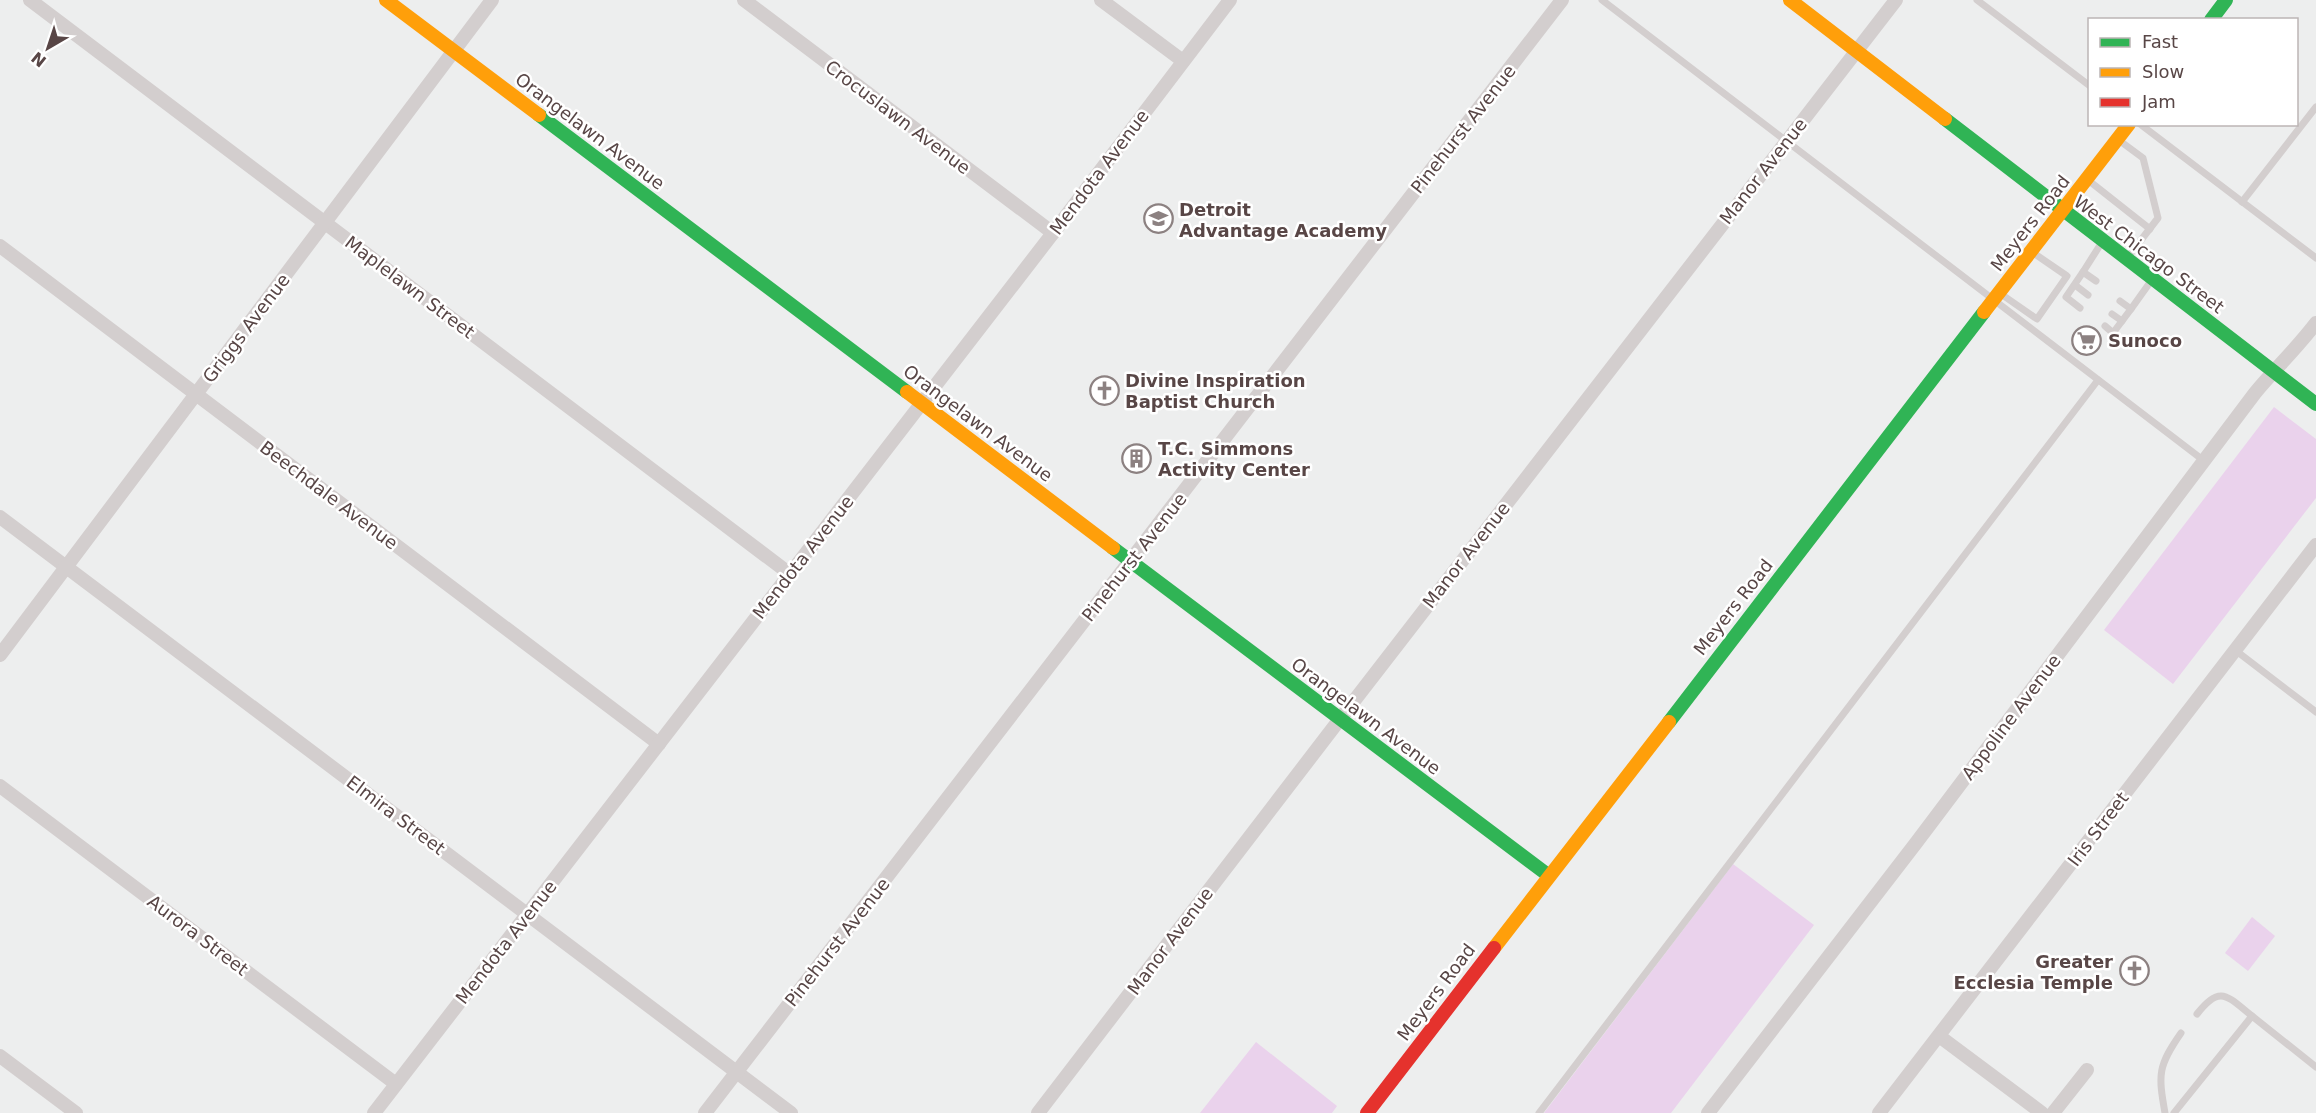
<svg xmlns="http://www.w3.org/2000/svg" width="2316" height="1113" font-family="'DejaVu Sans',sans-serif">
  <rect width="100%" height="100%" fill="#edeeee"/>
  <g fill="#ead2ec">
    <polygon points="2274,407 2316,439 2316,498 2173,684 2104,630"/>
    <polygon points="1733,864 1814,925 1671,1113 1544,1113"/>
    <polygon points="2252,917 2275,936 2248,971 2225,953"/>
    <polygon points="1256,1042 1337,1106 1332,1113 1200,1113"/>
  </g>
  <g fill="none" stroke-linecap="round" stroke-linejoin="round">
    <g stroke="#d3cece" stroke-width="7">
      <polyline points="1602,0 2203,460"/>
      <polyline points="1977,0 2090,86"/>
      <polyline points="2140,124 2316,258"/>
      <polyline points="2120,141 2143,158 2158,218 2128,257"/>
      <polyline points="2088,180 2150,229"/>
      <polyline points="2242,202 2316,107"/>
      <polyline points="2096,281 2083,272 2102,242"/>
      <polyline points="2075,285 2088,295"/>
      <polyline points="2001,294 2037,319 2067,276 2032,252"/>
      <polyline points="2120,301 2131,309 2151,281"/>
      <polyline points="2080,308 2066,297 2083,272"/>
      <polyline points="2112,314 2122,321"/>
      <polyline points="2105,326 2113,333 2131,309"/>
      <polyline points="2235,650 2316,712"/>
      <path d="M2197,1014C2220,984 2227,996 2252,1016"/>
      <polyline points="1539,1113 2098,380"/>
      <path d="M2165,1113C2158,1074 2158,1066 2181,1033"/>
      <polyline points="2174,1113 2252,1016 2316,1067"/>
    </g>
    <g stroke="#d3cece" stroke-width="14">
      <polyline points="30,0 790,574"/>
      <polyline points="744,0 1053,233"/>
      <polyline points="1101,0 1183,61"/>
      <polyline points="0,246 659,744"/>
      <polyline points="0,517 791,1113"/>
      <polyline points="0,655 492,0"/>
      <polyline points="0,786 396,1084"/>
      <polyline points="1939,1036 2042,1113"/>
      <polyline points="0,1056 76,1113"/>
      <polyline points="374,1113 1053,233 1230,0"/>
      <polyline points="705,1113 1562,0"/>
      <polyline points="1038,1113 1340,719 1896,0"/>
      <path d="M1708,1113L1916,843L2255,393C2275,369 2297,348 2316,323"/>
      <polyline points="1879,1113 2316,545"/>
      <polyline points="2053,1113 2087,1070"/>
    </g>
    <g stroke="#30b455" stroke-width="14">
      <polyline points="2211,20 2226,0"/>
      <polyline points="539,115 907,392"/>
      <polyline points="1945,119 2316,404"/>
      <polyline points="1113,548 1548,875"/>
      <polyline points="1669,722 1984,312"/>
    </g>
    <g stroke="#ff9f0a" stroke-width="14">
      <polyline points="386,0 539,115"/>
      <polyline points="1790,0 1945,119"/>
      <polyline points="1984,312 2129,124"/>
      <polyline points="907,392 1113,548"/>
      <polyline points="1494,948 1669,722"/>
    </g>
    <polyline stroke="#e5322d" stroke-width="14" points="1367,1113 1494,948"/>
  </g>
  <defs>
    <symbol id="school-ring" viewBox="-11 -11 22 22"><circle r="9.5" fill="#fff" stroke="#8c8181" stroke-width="1.5"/><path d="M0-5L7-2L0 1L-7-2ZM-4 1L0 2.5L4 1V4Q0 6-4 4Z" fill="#8c8181"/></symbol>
    <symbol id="supermarket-ring" viewBox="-11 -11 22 22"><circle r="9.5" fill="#fff" stroke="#8c8181" stroke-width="1.5"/><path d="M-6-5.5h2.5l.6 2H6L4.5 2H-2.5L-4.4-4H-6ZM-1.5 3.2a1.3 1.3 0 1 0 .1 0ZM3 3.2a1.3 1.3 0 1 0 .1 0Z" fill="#8c8181"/></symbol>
    <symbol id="church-ring" viewBox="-11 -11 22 22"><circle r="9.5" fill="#fff" stroke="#8c8181" stroke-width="1.5"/><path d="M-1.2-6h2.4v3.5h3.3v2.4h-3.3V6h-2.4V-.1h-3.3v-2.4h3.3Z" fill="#8c8181"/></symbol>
    <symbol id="building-ring" viewBox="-11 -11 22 22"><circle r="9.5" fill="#fff" stroke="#8c8181" stroke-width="1.5"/><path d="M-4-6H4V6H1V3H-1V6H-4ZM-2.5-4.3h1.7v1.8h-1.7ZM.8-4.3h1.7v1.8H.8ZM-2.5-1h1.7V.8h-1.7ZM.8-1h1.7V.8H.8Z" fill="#8c8181"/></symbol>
  </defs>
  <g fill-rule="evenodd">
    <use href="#school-ring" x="1142" y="202" width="33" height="33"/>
    <use href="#supermarket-ring" x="2070" y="324" width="33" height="33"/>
    <use href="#church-ring" x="1088" y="374" width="33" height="33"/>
    <use href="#building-ring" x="1120" y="442" width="33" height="33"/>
    <use href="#church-ring" x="2118" y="954" width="33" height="33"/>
  </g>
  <g text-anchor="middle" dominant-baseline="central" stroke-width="5" stroke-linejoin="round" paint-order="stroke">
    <g font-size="18" fill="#584646" stroke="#fff">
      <text transform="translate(898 117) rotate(37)">Crocuslawn Avenue</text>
      <text transform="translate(1463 129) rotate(-52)">Pinehurst Avenue</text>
      <text transform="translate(590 131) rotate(37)">Orangelawn Avenue</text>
      <text transform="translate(1763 171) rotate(-52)">Manor Avenue</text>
      <text transform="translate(1099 172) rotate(-53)">Mendota Avenue</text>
      <text transform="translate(2030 223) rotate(-52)">Meyers Road</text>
      <text transform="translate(2149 254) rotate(37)">West Chicago Street</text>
      <text transform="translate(410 287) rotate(37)">Maplelawn Street</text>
      <text transform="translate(246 328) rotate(-53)">Griggs Avenue</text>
      <text transform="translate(978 423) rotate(37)">Orangelawn Avenue</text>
      <text transform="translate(329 495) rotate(37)">Beechdale Avenue</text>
      <text transform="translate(1466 555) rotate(-52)">Manor Avenue</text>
      <text transform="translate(803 557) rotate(-52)">Mendota Avenue</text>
      <text transform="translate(1134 557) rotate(-52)">Pinehurst Avenue</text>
      <text transform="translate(1733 607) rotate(-52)">Meyers Road</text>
      <text transform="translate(1366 716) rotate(37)">Orangelawn Avenue</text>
      <text transform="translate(2011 717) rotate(-53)">Appoline Avenue</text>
      <text transform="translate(396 815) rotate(37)">Elmira Street</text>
      <text transform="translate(2098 829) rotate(-53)">Iris Street</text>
      <text transform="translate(198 935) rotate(37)">Aurora Street</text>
      <text transform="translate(1170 941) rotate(-53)">Manor Avenue</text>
      <text transform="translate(506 942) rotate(-52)">Mendota Avenue</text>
      <text transform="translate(837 942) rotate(-52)">Pinehurst Avenue</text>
      <text transform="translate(1436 992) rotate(-53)">Meyers Road</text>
    </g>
    <g font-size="18" font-weight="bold" fill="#584646" stroke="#fff" text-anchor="start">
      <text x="1179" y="209">Detroit<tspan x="1179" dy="21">Advantage Academy</tspan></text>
      <text x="2108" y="340">Sunoco</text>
      <text x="1125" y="380">Divine Inspiration<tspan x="1125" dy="21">Baptist Church</tspan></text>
      <text x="1158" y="448">T.C. Simmons<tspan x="1158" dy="21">Activity Center</tspan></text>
      <text x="2113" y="961" text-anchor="end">Greater<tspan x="2113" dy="21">Ecclesia Temple</tspan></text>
    </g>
  </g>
  <rect x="2088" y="18" width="210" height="108" fill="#ffffff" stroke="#bcb5b5" stroke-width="1.5"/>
  <rect x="2100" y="38" width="30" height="9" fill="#30b455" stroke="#bcb5b5" stroke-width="1.5"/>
  <text x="2142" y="48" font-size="18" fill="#584646">Fast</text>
  <rect x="2100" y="68" width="30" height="9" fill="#ff9f0a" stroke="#bcb5b5" stroke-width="1.5"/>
  <text x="2142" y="78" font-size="18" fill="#584646">Slow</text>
  <rect x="2100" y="98" width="30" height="9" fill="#e5322d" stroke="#bcb5b5" stroke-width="1.5"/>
  <text x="2142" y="108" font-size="18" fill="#584646">Jam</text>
  <g transform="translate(48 48) rotate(219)" stroke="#ffffff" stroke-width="4.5" paint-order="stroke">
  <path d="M0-4.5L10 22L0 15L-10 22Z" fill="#584646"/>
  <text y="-9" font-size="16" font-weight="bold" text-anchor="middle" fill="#584646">N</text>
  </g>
</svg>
